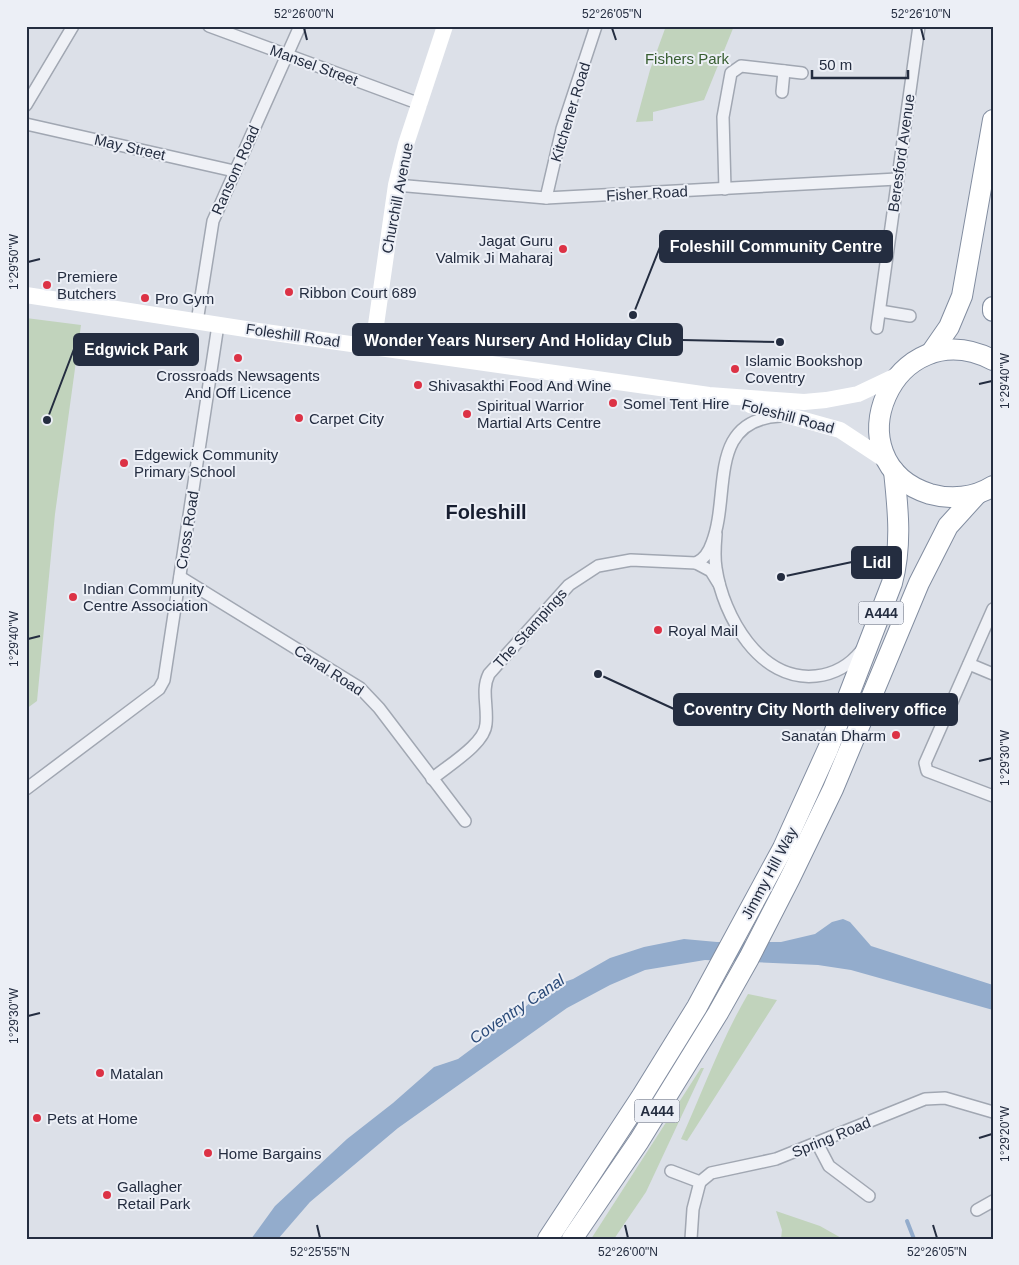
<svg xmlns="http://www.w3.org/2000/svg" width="1019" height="1265" font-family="Arial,sans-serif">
  <rect width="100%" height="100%" fill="#dce0e8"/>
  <g fill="#c1d3bc">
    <polygon points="666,26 734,26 704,100 653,112 653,121 636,122 650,70"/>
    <polygon points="26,318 81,325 55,514 37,701 26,709"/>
    <path d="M748,994L777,1000L687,1141L681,1139C703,1091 721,1040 748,994Z"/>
    <polygon points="701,1068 704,1068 646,1192 614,1239 591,1239"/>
    <polygon points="776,1211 820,1226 843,1239 781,1239 782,1230"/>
  </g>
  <polygon fill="#93accc" points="843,919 850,922 871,946 993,985 993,1010 851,970 818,965 705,960 645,970 610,985 567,1008 398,1128 310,1202 278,1239 251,1239 275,1206 347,1139 393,1103 434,1067 458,1059 509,1021 547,988 573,979 610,958 644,947 684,939 717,942 781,942 815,934 832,922"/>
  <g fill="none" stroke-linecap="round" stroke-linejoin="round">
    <polyline stroke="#93accc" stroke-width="4" points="907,1221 914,1239"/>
    <defs>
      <g id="street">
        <polyline points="209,26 420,104"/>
        <polyline points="782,92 784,71"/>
        <polyline points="26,105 73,26"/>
        <polyline points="26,124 234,171"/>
        <polyline points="396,185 546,198 897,179"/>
        <polyline points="725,189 723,117 731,73 741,66 802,73"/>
        <polyline points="546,198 562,129 596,26"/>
        <polyline points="880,311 910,316"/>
        <polyline points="197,322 213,221 300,26"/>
        <polyline points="877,328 919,26"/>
        <path d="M716,534C715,546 714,557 716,568C723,616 760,682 816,676C834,674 850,665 861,651"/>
        <path d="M696,563C705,559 709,552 712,543C731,495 706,420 780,416"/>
        <polyline points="180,577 360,688 379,708 465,821"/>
        <polyline points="993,609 925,763 927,771 993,796"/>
        <polyline points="969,664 993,674"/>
        <path d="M432,779C447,766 485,744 486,724C488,706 481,690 489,674L569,585L598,566L631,560L696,563L711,571L719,584"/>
        <polyline points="26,789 159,689 164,680 218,325"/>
        <polyline points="817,1143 829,1166 869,1196"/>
        <polyline points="671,1171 700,1182 711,1173 776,1159 925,1099 945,1098 993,1112"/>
        <polyline points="977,1210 993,1201"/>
        <polyline points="691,1239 693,1209 700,1182"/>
      </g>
      <g id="highway">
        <polyline points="993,307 993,311"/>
        <polyline points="931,353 949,327 962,296 993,120"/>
        <path d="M993,360C893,309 829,462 930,494C951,500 974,498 993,486"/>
        <path d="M548,1239L642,1096L697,1007L783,848L828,749L892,583C902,545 898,509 894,471"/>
        <polyline points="572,1239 639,1141 718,1013 749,958 790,878 833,789 919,583 948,526 977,494"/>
      </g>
    </defs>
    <use href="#street" stroke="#a1a7b2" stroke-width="14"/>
    <use href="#highway" stroke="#828da0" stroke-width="22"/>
    <use href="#street" stroke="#eff1f6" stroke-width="11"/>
    <g stroke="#fff" stroke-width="16">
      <polyline points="26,295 252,330 709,395 804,402 826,400 858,394 896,376"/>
      <polyline points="373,346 396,185 406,144 445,26"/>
      <polyline points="750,405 840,430 887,461"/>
    </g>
    <use href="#highway" stroke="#fff" stroke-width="20"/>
  </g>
  <path fill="none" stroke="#242d40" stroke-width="2" d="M304,28L307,40M612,28L616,40M921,28L924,40M28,262L40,259M979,384L992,381M28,639L40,636M979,761L992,758M28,1016L40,1013M979,1138L992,1134M317,1225L320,1238M625,1225L628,1238M933,1225L937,1238"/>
  <g fill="#dc3245" stroke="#eceff6" stroke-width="2">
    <circle cx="563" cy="249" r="5"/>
    <circle cx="47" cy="285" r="5"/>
    <circle cx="289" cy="292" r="5"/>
    <circle cx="145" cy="298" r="5"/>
    <circle cx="238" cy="358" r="5"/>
    <circle cx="735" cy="369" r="5"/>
    <circle cx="418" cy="385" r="5"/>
    <circle cx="613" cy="403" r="5"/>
    <circle cx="467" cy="414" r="5"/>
    <circle cx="299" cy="418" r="5"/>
    <circle cx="124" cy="463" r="5"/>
    <circle cx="73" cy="597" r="5"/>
    <circle cx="658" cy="630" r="5"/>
    <circle cx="896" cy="735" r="5"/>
    <circle cx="100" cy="1073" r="5"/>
    <circle cx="37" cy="1118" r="5"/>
    <circle cx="208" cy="1153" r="5"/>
    <circle cx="107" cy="1195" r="5"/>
  </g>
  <g text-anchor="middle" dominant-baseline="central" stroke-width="4" stroke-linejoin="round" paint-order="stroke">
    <g fill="#eceff6" stroke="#606777" stroke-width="1">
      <rect x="858.5" y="601.5" width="45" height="23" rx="4"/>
      <rect x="634.5" y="1099.5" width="45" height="23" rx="4"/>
    </g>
    <g font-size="14" font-weight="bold" fill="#242d40">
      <text x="881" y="613">A444</text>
      <text x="657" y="1111">A444</text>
    </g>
    <g font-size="15" fill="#375d30" stroke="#eceff6">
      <text x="687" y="58">Fishers Park</text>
    </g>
    <g font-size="15" fill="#242d40" stroke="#eceff6">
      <text transform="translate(314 65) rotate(20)">Mansel Street</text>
      <text transform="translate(570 112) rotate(-73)">Kitchener Road</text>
      <text transform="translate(130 147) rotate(13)">May Street</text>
      <text transform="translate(901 153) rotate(-82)">Beresford Avenue</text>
      <text transform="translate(235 170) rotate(-66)">Ransom Road</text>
      <text transform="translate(647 193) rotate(-3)">Fisher Road</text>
      <text transform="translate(397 198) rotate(-79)">Churchill Avenue</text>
      <text transform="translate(293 335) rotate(8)">Foleshill Road</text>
      <text transform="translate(788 416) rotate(15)">Foleshill Road</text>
      <text transform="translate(187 530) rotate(-81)">Cross Road</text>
      <text transform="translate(530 628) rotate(-48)">The Stampings</text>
      <text transform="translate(329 670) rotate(33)">Canal Road</text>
      <text transform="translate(769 873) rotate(-62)">Jimmy Hill Way</text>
      <text transform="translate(831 1137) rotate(-22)">Spring Road</text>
    </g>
    <g font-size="15" fill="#242d40" stroke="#eceff6" text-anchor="start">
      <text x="553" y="240" text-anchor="end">Jagat Guru<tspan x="553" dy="17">Valmik Ji Maharaj</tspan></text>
      <text x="57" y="276">Premiere<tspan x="57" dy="17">Butchers</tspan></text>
      <text x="299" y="292">Ribbon Court 689</text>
      <text x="155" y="298">Pro Gym</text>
      <text x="745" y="360">Islamic Bookshop<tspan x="745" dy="17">Coventry</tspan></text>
      <text x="238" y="375" text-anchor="middle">Crossroads Newsagents<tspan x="238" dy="17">And Off Licence</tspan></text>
      <text x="428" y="385">Shivasakthi Food And Wine</text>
      <text x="623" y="403">Somel Tent Hire</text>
      <text x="477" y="405">Spiritual Warrior<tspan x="477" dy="17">Martial Arts Centre</tspan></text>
      <text x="309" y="418">Carpet City</text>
      <text x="134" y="454">Edgewick Community<tspan x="134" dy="17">Primary School</tspan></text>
      <text x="83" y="588">Indian Community<tspan x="83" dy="17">Centre Association</tspan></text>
      <text x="668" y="630">Royal Mail</text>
      <text x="886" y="735" text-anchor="end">Sanatan Dharm</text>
      <text x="110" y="1073">Matalan</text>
      <text x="47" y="1118">Pets at Home</text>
      <text x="218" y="1153">Home Bargains</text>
      <text x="117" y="1186">Gallagher<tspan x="117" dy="17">Retail Park</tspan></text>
    </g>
    <g font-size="16" font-style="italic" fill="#2a4a78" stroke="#eceff6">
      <text transform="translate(517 1009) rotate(-34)">Coventry Canal</text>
    </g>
    <g font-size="20" font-weight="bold" fill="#171e30" stroke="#eceff6">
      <text x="486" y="512">Foleshill</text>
    </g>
  </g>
  <path fill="none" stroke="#242d40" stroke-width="2" d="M633 315L660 247M780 342L682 340M47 420L74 349M781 577L852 562M598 674L674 709"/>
  <g fill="#242d40" stroke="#eceff6" stroke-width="2">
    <circle cx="633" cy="315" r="5"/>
    <circle cx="780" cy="342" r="5"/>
    <circle cx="47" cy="420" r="5"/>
    <circle cx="781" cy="577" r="5"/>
    <circle cx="598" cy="674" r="5"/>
  </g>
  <g fill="#242d40" stroke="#242d40" stroke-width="2">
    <rect x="660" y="231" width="232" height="31" rx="5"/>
    <rect x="353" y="324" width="329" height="31" rx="5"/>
    <rect x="74" y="334" width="124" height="31" rx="5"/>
    <rect x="852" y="547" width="49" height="31" rx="5"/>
    <rect x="674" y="694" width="283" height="31" rx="5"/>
  </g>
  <g font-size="16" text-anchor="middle" font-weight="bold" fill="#fff">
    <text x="776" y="252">Foleshill Community Centre</text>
    <text x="518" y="346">Wonder Years Nursery And Holiday Club</text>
    <text x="136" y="355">Edgwick Park</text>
    <text x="877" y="568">Lidl</text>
    <text x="815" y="715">Coventry City North delivery office</text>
  </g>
  <rect width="1019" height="1265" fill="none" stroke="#eceff6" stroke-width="55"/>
  <path d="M812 70v8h96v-8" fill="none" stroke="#242d40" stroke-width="2.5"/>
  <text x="819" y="70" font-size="15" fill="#242d40" stroke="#eceff6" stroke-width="4" paint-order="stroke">50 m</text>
  <rect x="28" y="28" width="964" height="1210" fill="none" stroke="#242d40" stroke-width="2"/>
  <g font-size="12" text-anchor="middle" fill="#242d40">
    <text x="304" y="18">52°26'00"N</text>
    <text x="612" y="18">52°26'05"N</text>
    <text x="921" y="18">52°26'10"N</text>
    <text transform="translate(14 262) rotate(-90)" y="4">1°29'50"W</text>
    <text transform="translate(1005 381) rotate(-90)" y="4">1°29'40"W</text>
    <text transform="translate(14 639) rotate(-90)" y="4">1°29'40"W</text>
    <text transform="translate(1005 758) rotate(-90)" y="4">1°29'30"W</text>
    <text transform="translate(14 1016) rotate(-90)" y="4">1°29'30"W</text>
    <text transform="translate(1005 1134) rotate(-90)" y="4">1°29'20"W</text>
    <text x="320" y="1256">52°25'55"N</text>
    <text x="628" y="1256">52°26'00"N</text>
    <text x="937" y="1256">52°26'05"N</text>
  </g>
</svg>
